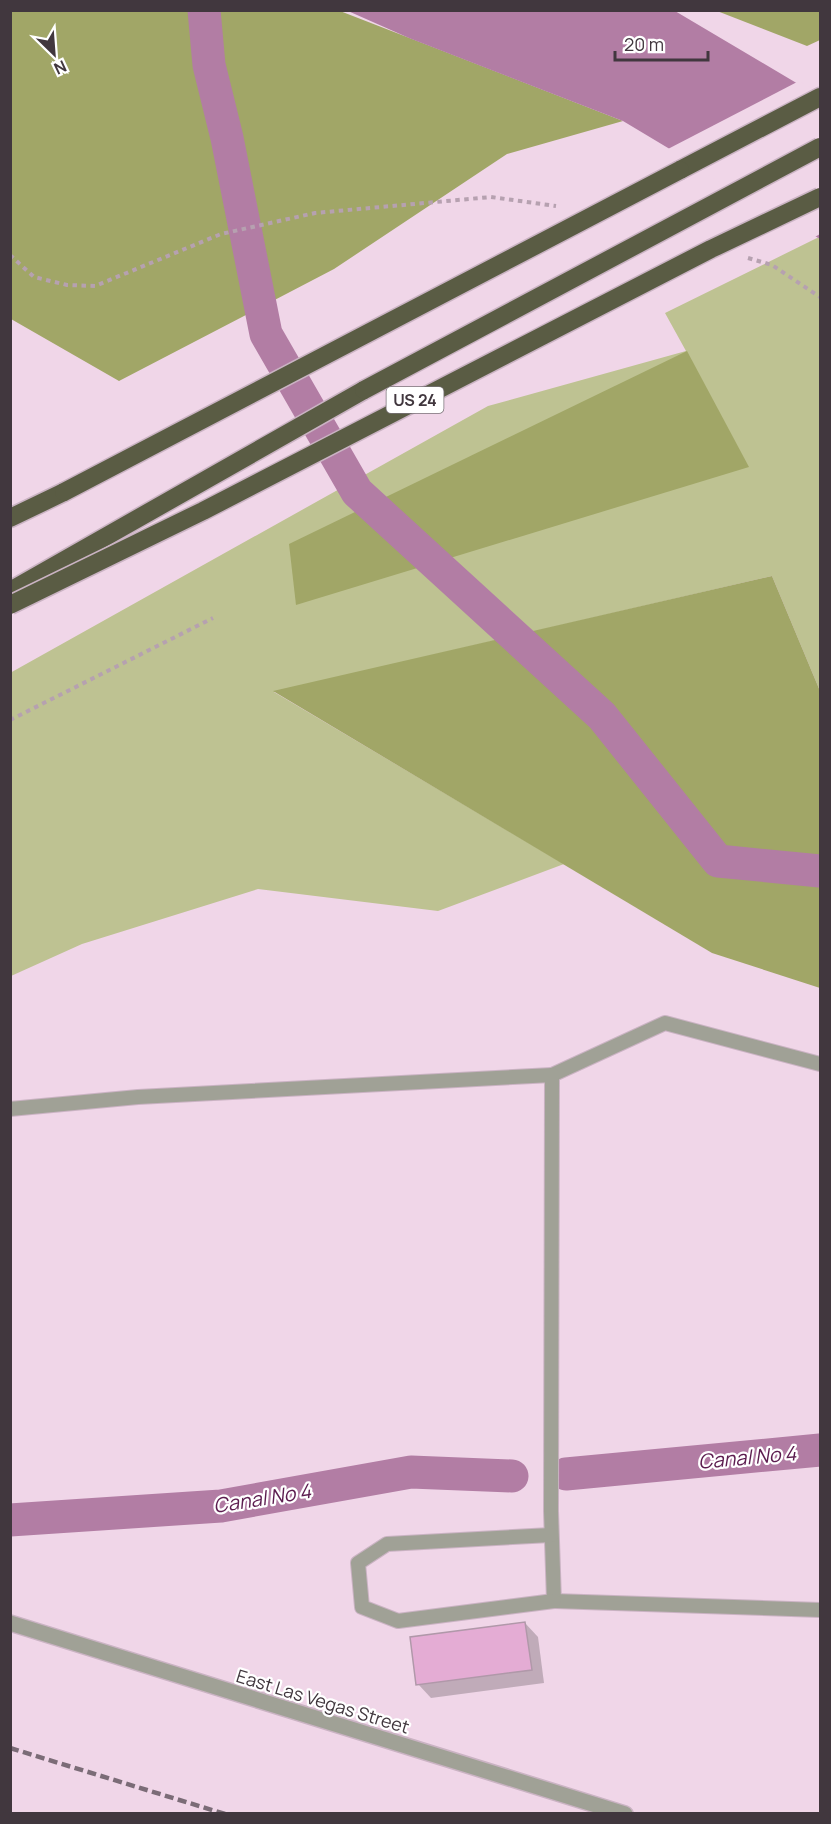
<svg xmlns="http://www.w3.org/2000/svg" width="831" height="1824" font-family="Manrope,sans-serif">
  <rect width="100%" height="100%" fill="#f0d6e8"/>
  <polygon fill="#bec292" points="819,237 820,691 772,576 274,692 564,864 438,911 258,889 82,944 11,976 10,673 488,406 686,351 665,313"/>
  <g fill="#a1a667">
    <polygon points="11,11 340,11 623,121 507,154 334,269 119,381 11,319"/>
    <polygon points="717,11 820,11 820,40 807,46"/>
    <polygon points="687,351 749,467 296,605 289,544"/>
    <polygon points="772,576 820,691 820,988 712,953 273,691"/>
  </g>
  <polygon fill="#b27da4" points="348,11 675,11 820,97 820,239 623,121 409,38"/>
  <polygon fill="#f0d6e8" points="799,81 820,93 820,234 813,238 666,150"/>
  <polygon fill="#0003" points="525,1623 538,1637 544,1683 431,1698 418,1684"/>
  <g fill="none" stroke-linecap="round" stroke-linejoin="round">
    <g stroke="#b27da4" stroke-width="33">
      <polyline points="204,10 209,65 227,138 266,334 357,492 602,716 718,861 820,871"/>
      <polyline points="566,1474 820,1450"/>
      <polyline points="10,1520 221,1506 411,1472 512,1476"/>
    </g>
  </g>
  <polygon fill="#e4acd4" stroke="#b098a9" stroke-width="1.5" points="525,1622 532,1670 416,1685 410,1637"/>
  <g fill="none" stroke-linecap="round" stroke-linejoin="round">
    <defs>
      <g id="service">
        <polyline points="552,1075 665,1023 820,1064"/>
        <polyline points="10,1109 138,1097 552,1075 551,1511 554,1601 820,1610"/>
        <polyline points="551,1535 387,1544 358,1563 362,1607 398,1621 554,1601"/>
      </g>
      <polyline id="tertiary" points="10,1623 625,1814"/>
      <g id="motorway">
        <polyline points="680,170 820,97"/>
        <polyline points="10,518 64,492"/>
        <polyline points="10,591 364,390"/>
      </g>
    </defs>
    <use href="#service" stroke="#cab3c3" stroke-width="16"/>
    <use href="#tertiary" stroke="#cab3c3" stroke-width="18"/>
    <use href="#motorway" stroke="#cab3c3" stroke-width="21"/>
    <g stroke="#b6a1b0" stroke-width="4" stroke-dasharray="4.5 4.5" stroke-linecap="butt">
      <polyline points="10,255 34,277 67,285 95,286 221,234 315,213 491,197 556,206"/>
      <polyline points="748,258 772,265 820,297"/>
      <polyline points="10,720 213,618"/>
    </g>
    <use href="#service" stroke="#a0a196" stroke-width="14"/>
    <use href="#tertiary" stroke="#a0a196" stroke-width="15"/>
    <use href="#motorway" stroke="#5a5c44" stroke-width="18"/>
    <polyline stroke="#7b6c77" stroke-width="4.5" stroke-dasharray="9 4.5" stroke-linecap="butt" points="10,1748 225,1814"/>
    <defs>
      <g id="motorway-bridge">
        <polyline points="364,390 820,147"/>
        <polyline points="64,492 680,170"/>
        <polyline points="10,605 203,511 711,249 820,197"/>
      </g>
    </defs>
    <use href="#motorway-bridge" stroke="#cab3c3" stroke-width="21" stroke-linecap="butt"/>
    <use href="#motorway-bridge" stroke="#5a5c44" stroke-width="18"/>
  </g>
  <g text-anchor="middle" dominant-baseline="central" stroke-width="4.5" stroke-linejoin="round" paint-order="stroke">
    <rect fill="#fff" stroke="#7a7378" stroke-width="1.5" x="386.5" y="387" width="57" height="26" rx="4.5"/>
    <g font-size="16" font-weight="bold" fill="#41373e">
      <text x="415" y="400">US 24</text>
    </g>
    <g font-size="18" fill="#41373e" stroke="#fff">
      <text transform="translate(323 1701) rotate(17)">East Las Vegas Street</text>
    </g>
    <g font-size="20" font-style="italic" fill="#5c1c4f" stroke="#fff">
      <text transform="translate(747 1457) rotate(-5)">Canal No 4</text>
      <text transform="translate(262 1498) rotate(-9)">Canal No 4</text>
    </g>
  </g>
  <rect width="831" height="1824" fill="none" stroke="#41373e" stroke-width="24"/>
  <g transform="translate(54 54) rotate(155)" stroke="#ffffff" stroke-width="4.5" paint-order="stroke">
  <path d="M0-4.5L10 22L0 15L-10 22Z" fill="#41373e"/>
  <text y="-9" font-size="16" font-weight="bold" text-anchor="middle" fill="#41373e">N</text>
  </g>
  <path d="M615 51v9h93v-9" fill="none" stroke="#41373e" stroke-width="3"/>
  <text x="624" y="51" font-size="18" fill="#41373e" stroke="#ffffff" stroke-width="4.5" paint-order="stroke">20 m</text>
</svg>
